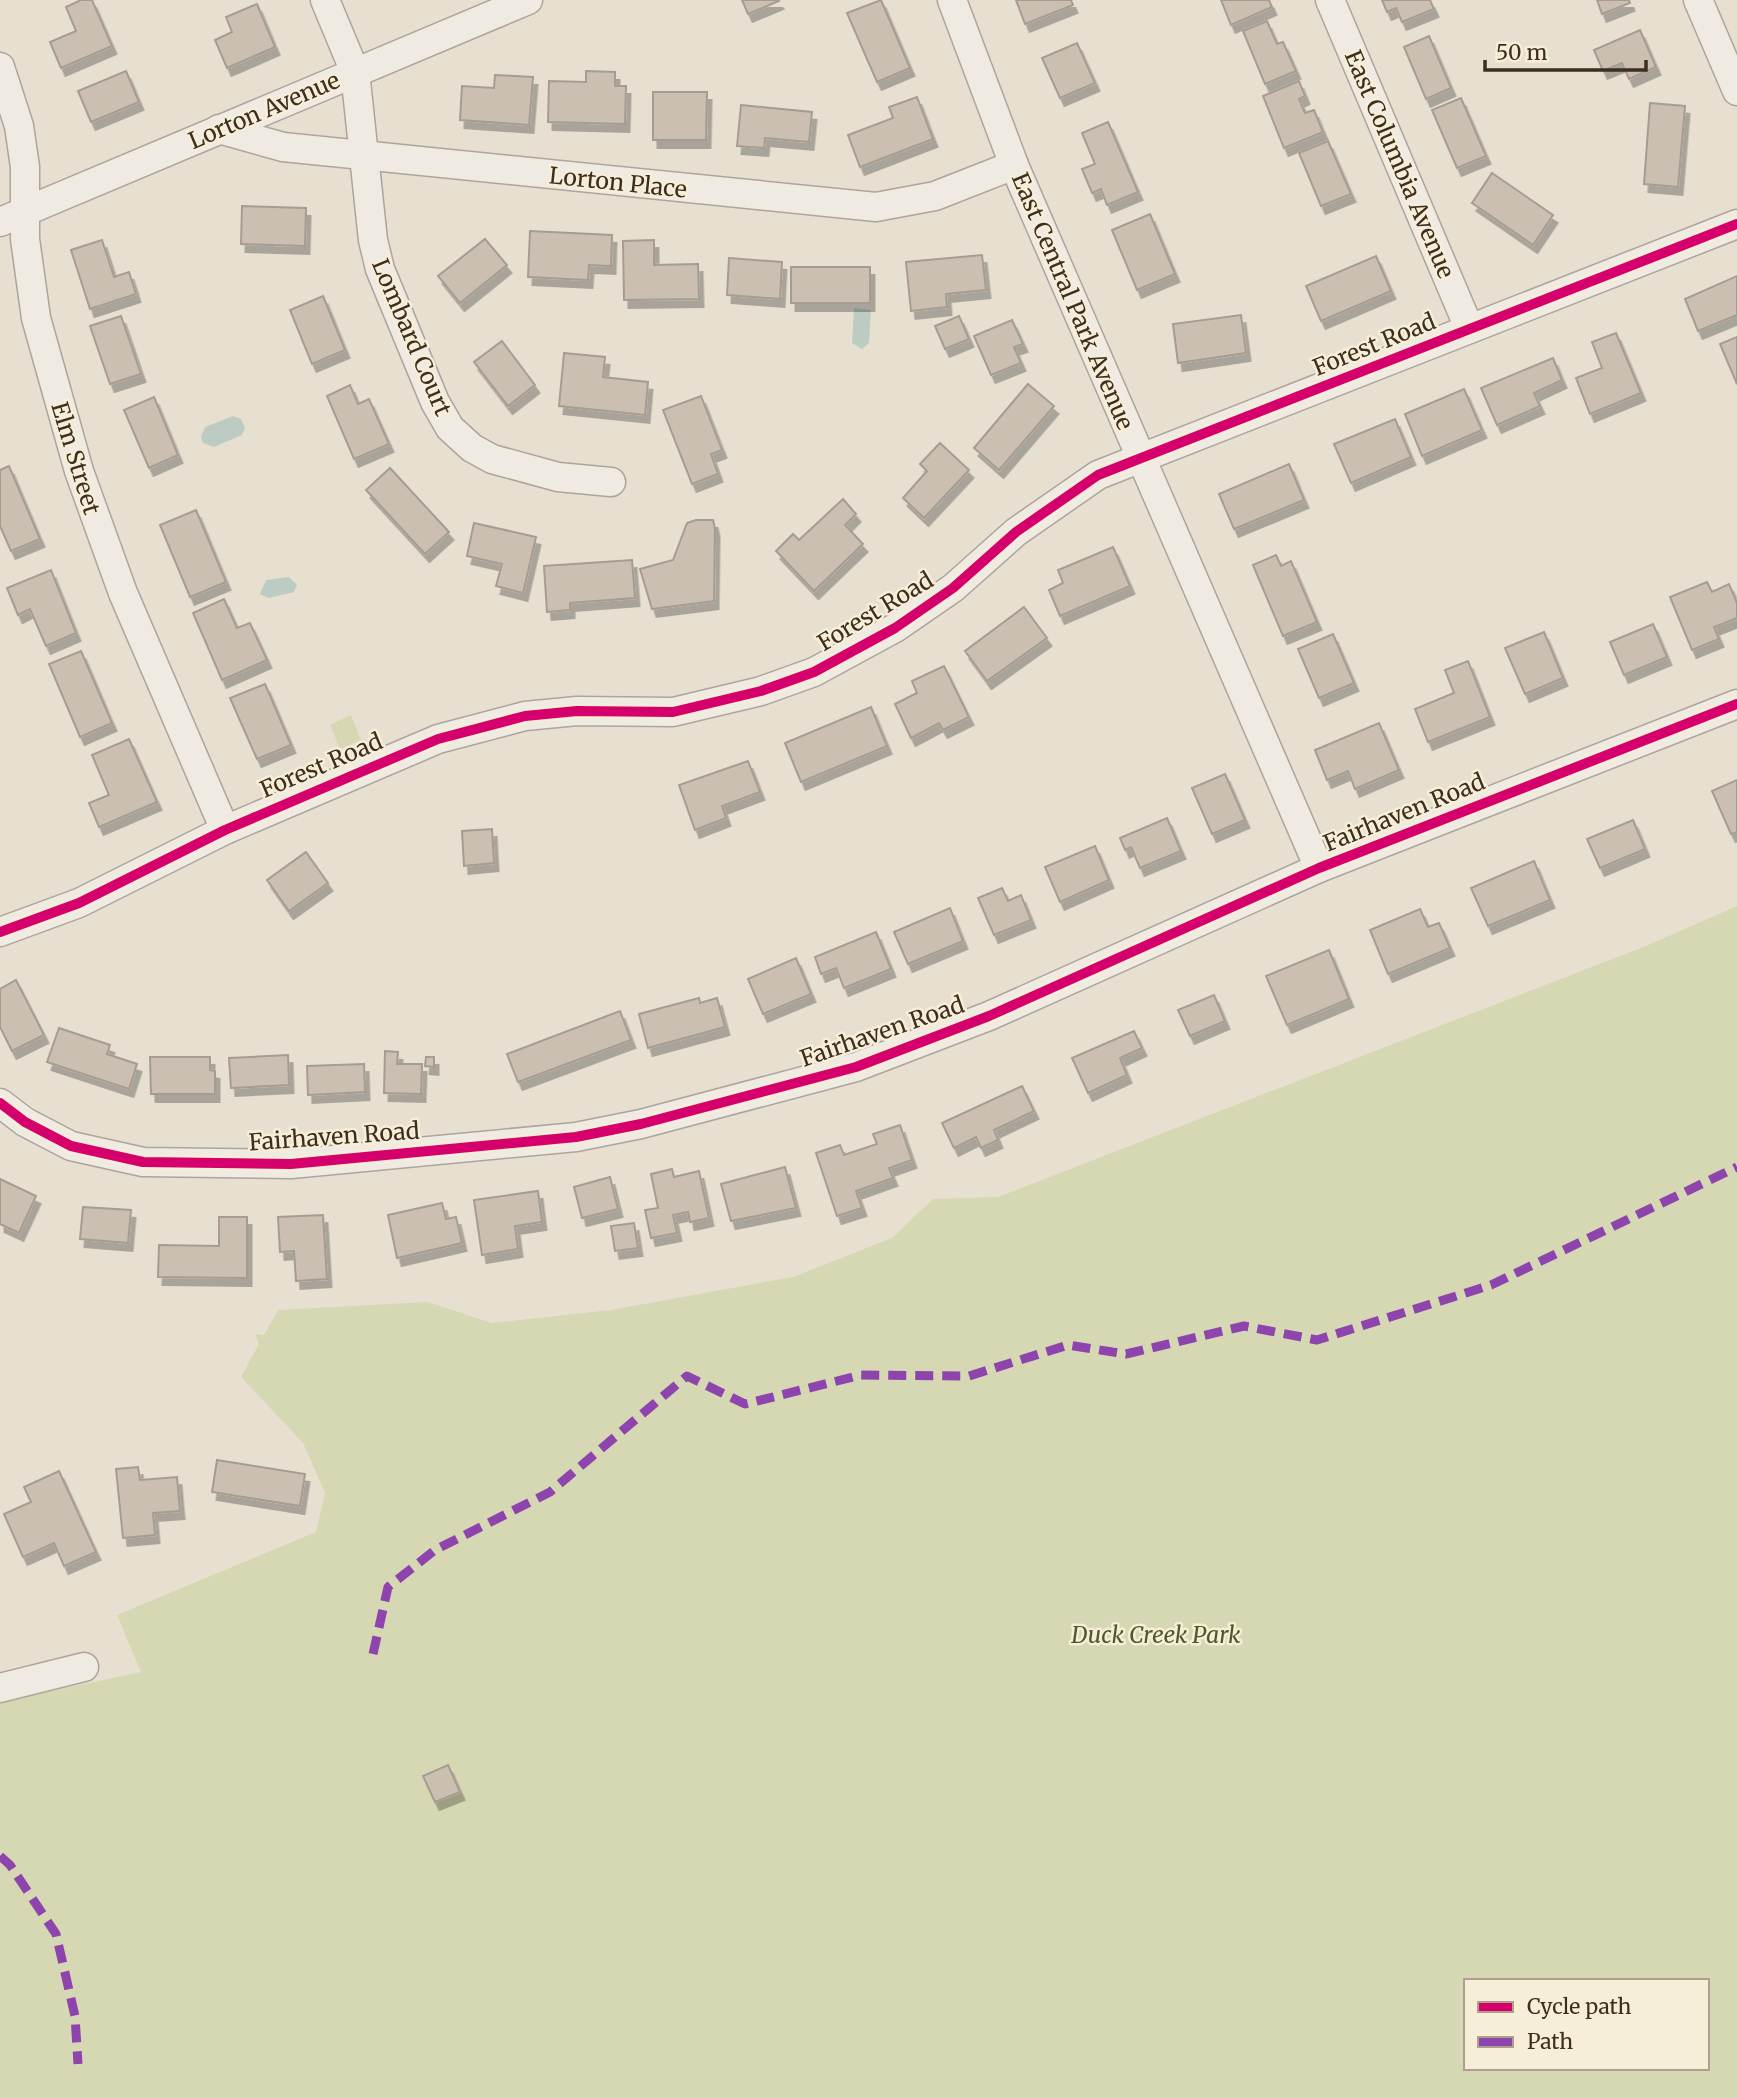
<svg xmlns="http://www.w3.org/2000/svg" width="1737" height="2098" font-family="Merriweather,serif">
  <defs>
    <filter id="shadow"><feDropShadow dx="4.5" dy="8" stdDeviation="0" flood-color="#0004"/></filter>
  </defs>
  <rect width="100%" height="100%" fill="#e7e0d1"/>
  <g fill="#d6d7b3" fill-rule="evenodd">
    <polygon points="351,715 361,740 340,749 330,725"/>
    <path d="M1737,906V2098H0V1702L141,1672L117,1615L316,1532L325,1493L303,1443L241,1377L259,1344L255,1334L264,1335L278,1310L428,1302L492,1323L611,1310L793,1277L892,1238L933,1199L998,1197L1646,946ZM1466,1981H1707V2068H1466Z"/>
  </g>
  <g fill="#bcccc2">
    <polygon points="854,308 871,310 869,343 862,349 852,343"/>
    <polygon points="233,416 241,419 245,428 242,435 214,447 203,443 201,437 205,427"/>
    <polygon points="289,577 297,585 294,592 269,598 260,594 266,580"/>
  </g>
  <g fill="#cbbfb2" stroke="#a89c90" stroke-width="2" filter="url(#shadow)">
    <polygon points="81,0 92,0 112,46 61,68 50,42 76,31 66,7"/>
    <polygon points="742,0 778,0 779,1 748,14"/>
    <polygon points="881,0 910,68 877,82 847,13"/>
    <polygon points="1016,0 1071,0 1073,5 1025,24"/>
    <polygon points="1221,0 1269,0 1272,7 1231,25"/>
    <polygon points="1382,0 1430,0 1434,9 1402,22 1396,8 1387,12"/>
    <polygon points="1597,0 1629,0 1630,3 1602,14"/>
    <polygon points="257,4 275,47 227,68 215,40 232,32 226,17"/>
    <polygon points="1267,21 1277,44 1283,42 1296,71 1265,84 1243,31"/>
    <polygon points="1640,30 1656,67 1629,79 1622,63 1603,71 1594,50"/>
    <polygon points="1429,36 1451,88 1426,99 1404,47"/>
    <polygon points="1077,43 1095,83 1060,98 1042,58"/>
    <polygon points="126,71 139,102 91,122 78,91"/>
    <polygon points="586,71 615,72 615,86 626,86 625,124 548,122 549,81 586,82"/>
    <polygon points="495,75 533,77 529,125 460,120 462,86 494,88"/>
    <polygon points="1299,81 1305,96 1299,99 1305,113 1314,110 1323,132 1284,148 1263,96"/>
    <polygon points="653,92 707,92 706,140 653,140"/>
    <polygon points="917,97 933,139 860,167 848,135 893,118 889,107"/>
    <polygon points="1461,98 1486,156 1457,168 1432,110"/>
    <polygon points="1650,103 1685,106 1678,187 1644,184"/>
    <polygon points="741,105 812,112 809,142 765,138 764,148 737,146"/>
    <polygon points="1108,122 1138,192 1107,205 1101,189 1092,193 1082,169 1095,164 1082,133"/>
    <polygon points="1328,141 1351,194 1321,206 1299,153"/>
    <polygon points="1492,173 1553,215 1533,245 1472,203"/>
    <polygon points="242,206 306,208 305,246 241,244"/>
    <polygon points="1150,214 1175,274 1137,290 1112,230"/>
    <polygon points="530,231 612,235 611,266 589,265 588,280 528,277"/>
    <polygon points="485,239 507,265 460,303 438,276"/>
    <polygon points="102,240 114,277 129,272 136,294 90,309 71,250"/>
    <polygon points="654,240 654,265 698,264 699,299 624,300 623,241"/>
    <polygon points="982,255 986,290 946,294 947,307 911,311 906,262"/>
    <polygon points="1376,256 1391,291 1321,321 1306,286"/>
    <polygon points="729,258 782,262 780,299 727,295"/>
    <rect x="791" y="267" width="79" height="36"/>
    <polygon points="1737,276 1737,315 1698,331 1685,299"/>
    <polygon points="323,296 345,350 312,364 290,310"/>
    <polygon points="1241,315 1246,353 1178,363 1173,324"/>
    <polygon points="121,316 141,374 110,384 90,326"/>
    <polygon points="959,316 969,339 945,349 935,326"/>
    <polygon points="1012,320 1023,344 1014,347 1021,363 991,375 974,336"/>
    <polygon points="1616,333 1641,393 1590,414 1576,378 1602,368 1592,342"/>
    <polygon points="1737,337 1737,384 1720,344"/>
    <polygon points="502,341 535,385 508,406 474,362"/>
    <polygon points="564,353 605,357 603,377 648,382 645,415 559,406"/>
    <polygon points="1553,358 1562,380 1534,393 1540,406 1497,425 1481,388"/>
    <polygon points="1028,384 1054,406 999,470 974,448"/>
    <polygon points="350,385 358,404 369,399 389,444 354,459 327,396"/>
    <polygon points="1464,389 1482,430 1422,456 1405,414"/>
    <polygon points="701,396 722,450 711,454 718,474 692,484 663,410"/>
    <polygon points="154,397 178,455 149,468 124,410"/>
    <polygon points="1395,419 1411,457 1351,483 1334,444"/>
    <polygon points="940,443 969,470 924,518 903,498 927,471 920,464"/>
    <polygon points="1289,464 1304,500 1234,529 1219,494"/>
    <polygon points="9,466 40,539 11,551 0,526 0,470"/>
    <polygon points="390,468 449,532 425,554 366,490"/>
    <polygon points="843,499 856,514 845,525 863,544 814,591 776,551 793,534 799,540"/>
    <polygon points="196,510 226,582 190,597 160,525"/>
    <polygon points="696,520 713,520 715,528 714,601 652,609 640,569 673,560 687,523"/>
    <polygon points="474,523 536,537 523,593 496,586 502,564 467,556"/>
    <polygon points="1113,547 1130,586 1060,616 1049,590 1063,583 1058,570"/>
    <polygon points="1276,555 1281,566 1291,561 1317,622 1283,636 1253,565"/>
    <polygon points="632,560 635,598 570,603 570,610 547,612 544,566"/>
    <polygon points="51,570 76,633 46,646 30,609 18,615 7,588"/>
    <polygon points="1707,582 1712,592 1729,584 1737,603 1737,618 1714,627 1719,639 1692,650 1670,597"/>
    <polygon points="224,599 237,628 250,623 267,660 222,680 193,613"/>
    <polygon points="1024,607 1047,638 987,681 965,651"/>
    <polygon points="1653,624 1667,657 1624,675 1610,642"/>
    <polygon points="1544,632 1563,678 1525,694 1505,648"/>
    <polygon points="1333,634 1354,683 1319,698 1298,649"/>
    <polygon points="81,651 112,723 80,737 49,664"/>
    <polygon points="1468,661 1490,717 1428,742 1415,709 1454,693 1445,670"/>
    <polygon points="944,666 969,717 943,730 939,723 911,738 895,704 917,693 912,681"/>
    <polygon points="265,684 291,745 257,759 230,698"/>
    <polygon points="871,707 887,746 801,782 785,743"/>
    <polygon points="1379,723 1399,770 1355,789 1348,771 1327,780 1315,750"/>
    <polygon points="129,739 157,802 99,827 89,803 109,795 92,755"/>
    <polygon points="748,761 760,792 722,806 726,818 695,830 679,785"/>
    <polygon points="1225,774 1245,820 1212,834 1192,788"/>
    <polygon points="1737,780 1737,832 1731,834 1712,791"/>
    <polygon points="1167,818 1181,851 1140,868 1131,847 1125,850 1120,838"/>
    <polygon points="1633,820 1645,849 1600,868 1587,839"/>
    <polygon points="492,829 494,863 464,866 462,831"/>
    <polygon points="1095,846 1109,880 1060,902 1045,867"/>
    <polygon points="306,852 328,883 289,911 267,880"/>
    <polygon points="1534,861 1550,900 1488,926 1471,888"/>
    <polygon points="1002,888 1008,901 1021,895 1031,920 994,935 978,898"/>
    <polygon points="950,908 963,941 908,964 894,932"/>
    <polygon points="1420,909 1428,927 1439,923 1450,948 1388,974 1370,930"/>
    <polygon points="876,932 891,969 844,988 836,968 821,974 815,957"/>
    <polygon points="1329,950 1349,999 1287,1025 1266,976"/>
    <polygon points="796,958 811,994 763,1014 748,979"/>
    <polygon points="16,980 44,1035 12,1051 0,1027 0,989"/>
    <polygon points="1214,995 1225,1021 1190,1036 1178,1010"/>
    <polygon points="699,998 700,1003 717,998 725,1027 648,1048 639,1014"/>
    <polygon points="620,1011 631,1040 518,1082 507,1054"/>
    <polygon points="59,1028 110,1045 107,1054 137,1064 129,1089 47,1062"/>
    <polygon points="1134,1031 1142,1048 1120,1058 1127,1075 1088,1093 1072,1058"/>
    <polygon points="385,1051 398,1052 397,1064 422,1064 421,1094 384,1093"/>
    <polygon points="288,1055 289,1085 231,1088 229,1058"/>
    <polygon points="150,1057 210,1057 210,1070 215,1071 215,1094 151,1094"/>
    <polygon points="426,1057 434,1057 434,1067 425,1066"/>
    <polygon points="364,1064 365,1092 308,1095 307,1066"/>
    <polygon points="1022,1086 1034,1111 994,1130 998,1140 981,1148 976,1137 954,1148 942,1123"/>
    <polygon points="900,1125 912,1160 889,1168 893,1178 856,1191 862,1208 837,1216 816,1153 840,1145 844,1155 877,1144 873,1134"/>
    <polygon points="785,1167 796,1208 731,1221 721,1184"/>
    <polygon points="672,1169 674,1177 699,1171 709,1218 690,1222 688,1212 673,1215 677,1233 651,1238 645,1210 658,1208 651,1174"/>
    <polygon points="610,1177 618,1209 582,1218 574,1187"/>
    <polygon points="0,1179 36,1196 19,1233 0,1224"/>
    <polygon points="538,1191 542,1222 515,1226 518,1249 482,1255 474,1200"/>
    <polygon points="442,1203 446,1219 456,1217 462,1243 397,1258 388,1215"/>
    <polygon points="83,1207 131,1210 128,1243 80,1239"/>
    <polygon points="323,1215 327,1279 296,1281 294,1251 280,1252 278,1217"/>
    <polygon points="219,1217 247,1217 247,1278 158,1277 159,1245 219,1246"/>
    <polygon points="634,1223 638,1248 615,1251 611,1226"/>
    <polygon points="217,1460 305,1474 300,1506 212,1492"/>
    <polygon points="138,1467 140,1480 177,1477 180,1511 153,1513 155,1535 123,1538 116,1469"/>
    <polygon points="59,1471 96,1552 64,1566 54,1543 23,1557 4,1514 31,1502 24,1487"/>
    <polygon points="448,1765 460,1792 435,1802 423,1776"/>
  </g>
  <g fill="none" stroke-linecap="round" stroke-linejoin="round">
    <defs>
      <g id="minor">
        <polyline points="325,0 355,72 373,240 380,269 435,402 450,428 472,448 492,459 558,477 611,482"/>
        <polyline points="952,0 1014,165 1319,868"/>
        <polyline points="1330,0 1469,328"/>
        <polyline points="1698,0 1737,91"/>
        <polyline points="0,67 19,126 25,167 25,239 36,318 79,471 123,593 225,830"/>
        <polyline points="219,129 283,147 876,207 935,196 1014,165"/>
        <polyline points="0,222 528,0"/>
        <polyline points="0,932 79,903 225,830 438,739 525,716 577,711 673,712 761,691 814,672 895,628 953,588 1016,532 1098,475 1737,224"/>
        <polyline points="0,1103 25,1122 71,1146 143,1162 291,1164 576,1137 641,1124 856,1067 989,1016 1319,868 1737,704"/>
        <polyline points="0,1688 84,1667"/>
      </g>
    </defs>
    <use href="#minor" stroke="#ada599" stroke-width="31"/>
    <use href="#minor" stroke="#efebe3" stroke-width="28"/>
    <g stroke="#8e44ad" stroke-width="9" stroke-dasharray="18 9" stroke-linecap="butt">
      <polyline points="373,1654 388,1587 435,1550 550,1492 687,1376 745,1404 861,1375 969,1376 1068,1345 1126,1354 1244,1326 1317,1340 1491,1285 1737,1167"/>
      <polyline points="0,1856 10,1865 56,1934 75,2016 78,2064"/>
    </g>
    <defs>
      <g id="cycleway">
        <polyline points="0,932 79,903 225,830 438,739 525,716 577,711 673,712 761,691 814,672 895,628 953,588 1016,532 1098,475 1737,224"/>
        <polyline points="0,1103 25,1122 71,1146 143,1162 291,1164 576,1137 641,1124 856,1067 989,1016 1319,868 1737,704"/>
      </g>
    </defs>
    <use href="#cycleway" stroke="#f7eed8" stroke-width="15"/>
    <use href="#cycleway" stroke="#d6006c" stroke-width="10"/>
  </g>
  <g text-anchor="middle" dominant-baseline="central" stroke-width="5" stroke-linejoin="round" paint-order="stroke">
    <g font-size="23" fill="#3d2e20" stroke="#f7eed8">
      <text transform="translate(264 110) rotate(-23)">Lorton Avenue</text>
      <text transform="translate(1400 164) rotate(67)">East Columbia Avenue</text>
      <text transform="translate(618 182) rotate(6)">Lorton Place</text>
      <text transform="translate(1073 301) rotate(67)">East Central Park Avenue</text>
      <text transform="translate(412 337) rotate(67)">Lombard Court</text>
      <text transform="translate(1374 344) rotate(-22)">Forest Road</text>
      <text transform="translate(76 458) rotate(73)">Elm Street</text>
      <text transform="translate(875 611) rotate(-31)">Forest Road</text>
      <text transform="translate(321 765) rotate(-23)">Forest Road</text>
      <text transform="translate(1404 812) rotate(-22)">Fairhaven Road</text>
      <text transform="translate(882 1031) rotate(-19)">Fairhaven Road</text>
      <text transform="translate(334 1136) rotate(-4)">Fairhaven Road</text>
    </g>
    <g font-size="23" font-style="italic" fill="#4d5a26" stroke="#f7eed8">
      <text x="1156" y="1634">Duck Creek Park</text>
    </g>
  </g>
  <rect x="1464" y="1979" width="245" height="91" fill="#f7eed8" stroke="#ada18e" stroke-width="2"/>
  <rect x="1478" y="2002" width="35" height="10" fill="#d6006c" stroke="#ada18e" stroke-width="2"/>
  <text x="1527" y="2014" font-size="21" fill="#3d2e20">Cycle path</text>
  <rect x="1478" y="2037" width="35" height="10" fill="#8e44ad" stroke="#ada18e" stroke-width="2"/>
  <text x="1527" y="2049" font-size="21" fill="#3d2e20">Path</text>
  <path d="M1485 60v10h161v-10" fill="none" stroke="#3d2e20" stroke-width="3.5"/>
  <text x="1496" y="60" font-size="21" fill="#3d2e20" stroke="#f7eed8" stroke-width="5" paint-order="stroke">50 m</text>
</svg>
